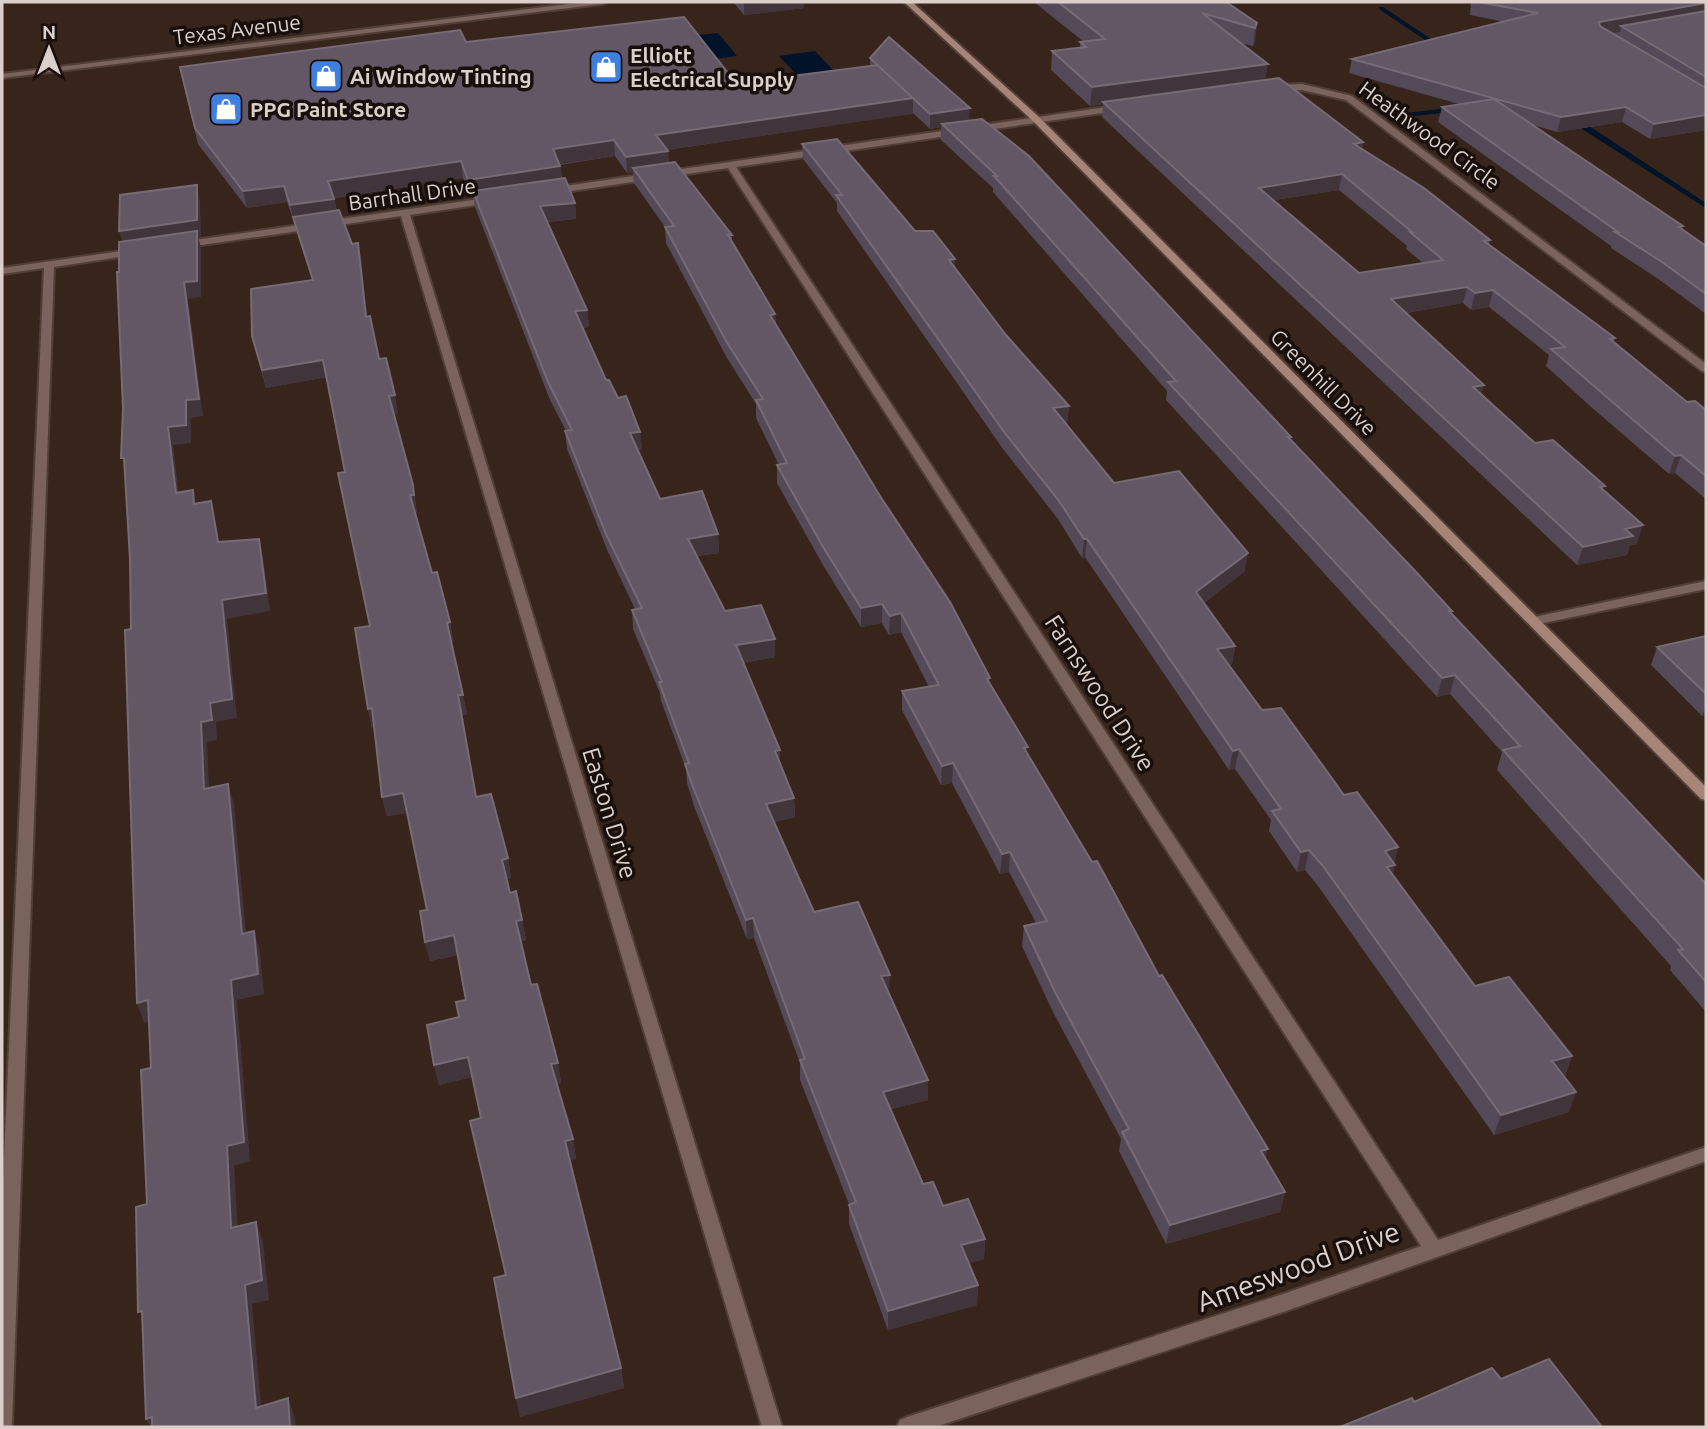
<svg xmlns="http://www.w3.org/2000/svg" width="1708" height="1429" font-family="Ubuntu,sans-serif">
  <rect width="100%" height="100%" fill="#37241b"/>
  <g fill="#001328">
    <polygon points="718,33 737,56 707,60 688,36"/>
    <polygon points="815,51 835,72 799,77 779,56"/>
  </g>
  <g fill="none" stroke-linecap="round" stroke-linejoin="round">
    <g fill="#001328" fill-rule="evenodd">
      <polygon points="1379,7 1383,7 1446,49 1440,50 1379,9"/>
      <polygon points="1457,107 1460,107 1460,111 1405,117 1401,115 1405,113"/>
      <polygon points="1571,118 1577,118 1706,203 1706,208 1571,122"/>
    </g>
    <defs>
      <g id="street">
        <polygon points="585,2 606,2 602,4 2,78 2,74"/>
        <polygon points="1302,84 1352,96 1706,364 1706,372 1702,371 1346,100 1302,90 1272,91 1268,88 1272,85"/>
        <polygon points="1120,105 1123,106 1123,110 736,167 1438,1240 1706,1147 1706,1161 1286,1311 935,1427 897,1427 900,1420 907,1417 1286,1293 1421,1246 728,168 551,194 546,191 551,188"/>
        <polygon points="493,197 496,198 496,202 410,215 782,1427 762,1427 401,216 181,248 176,245 181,242"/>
        <polygon points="136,249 141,252 139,254 54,267 12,1424 11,1427 2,1427 2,1203 44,268 2,274 2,268"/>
        <polygon points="1706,581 1706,589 1534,625 1527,621 1534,617"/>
      </g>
      <polygon id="secondary" points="904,2 912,2 1039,117 1706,787 1706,800 1701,799 1033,121"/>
    </defs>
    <use href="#street" stroke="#513f37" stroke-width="4"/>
    <use href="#secondary" stroke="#513f37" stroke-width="4"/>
    <use href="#street" fill="#79635c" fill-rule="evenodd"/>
    <use href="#secondary" fill="#a78478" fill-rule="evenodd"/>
  </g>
  <g fill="#544958" fill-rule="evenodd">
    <polygon points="733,2 804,2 804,8 744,15"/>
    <path d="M1034,2H1226L1257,23L1255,42L1253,46L1240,43L1265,80L1363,142L1362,149L1490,240L1489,244L1615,338L1614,342L1687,402L1706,410V499L1675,473L1669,474L1590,406L1546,366L1549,355L1489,307L1471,310L1463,303L1406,313L1484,385L1481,394L1535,443L1604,491L1637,544L1630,545L1627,555L1577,565L1102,117L1103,104L1090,106L1051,70L1052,51L1080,48V42H1084ZM1339,190L1407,246L1406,249L1423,263L1359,273L1274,200Z"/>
    <polygon points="1471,2 1706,2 1706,130 1650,139 1622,122 1557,132 1533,125 1706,246 1706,314 1657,278 1611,248 1611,246 1438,122 1442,107 1459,104 1349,73 1352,59 1505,22 1470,15"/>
    <polygon points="466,42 736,83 870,66 870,58 970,121 1290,440 1451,614 1706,884 1706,1012 1670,970 1671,966 1497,770 1502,752 1450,694 1437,697 1166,400 1167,391 993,192 993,188 941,140 941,127 930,129 913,113 667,150 669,163 732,235 732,242 775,314 776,324 990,683 1028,754 1159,976 1285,1192 1280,1212 1166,1244 1119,1151 1121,1139 1053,1012 1022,946 1024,926 1036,923 1009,872 1000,874 952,783 941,785 902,710 902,691 929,687 901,632 889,635 882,623 861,627 823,565 777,483 777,465 779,465 756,418 756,404 727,358 666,243 665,227 634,183 633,173 627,173 615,156 560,165 562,178 575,203 576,219 547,222 587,310 589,327 582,328 606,380 640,432 642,449 637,450 660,499 718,534 719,553 697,556 725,611 775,657 743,663 780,763 794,798 795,817 774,822 814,912 889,994 928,1100 891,1109 923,1184 943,1206 985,1239 984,1259 969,1263 978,1285 977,1305 888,1330 849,1224 849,1204 800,1080 800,1063 754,938 747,939 694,806 687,783 686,769 661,701 660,693 633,629 632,610 635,609 608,552 567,449 565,431 566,431 550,400 475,207 473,196 471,196 463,178 334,198 337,211 352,244 358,243 361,260 367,317 379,359 398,413 394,414 413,485 417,513 415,513 432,573 450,622 453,641 451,642 467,714 462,715 476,797 508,858 511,878 507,879 510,893 522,920 526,940 521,941 531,985 558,1063 561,1083 557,1084 573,1139 576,1159 570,1160 621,1368 624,1388 520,1417 516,1398 505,1275 481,1118 472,1077 439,1085 434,1065 459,1017 466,1000 458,955 430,961 425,942 427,910 407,813 387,816 382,797 375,728 372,728 368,709 370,626 345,472 327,377 266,388 252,336 312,280 297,233 295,222 294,222 287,202 247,208 198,144 180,67"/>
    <polygon points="802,144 915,231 955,259 955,268 1006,335 1069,406 1067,423 1065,423 1114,483 1245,571 1204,603 1235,646 1232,664 1229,665 1262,710 1344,795 1398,847 1394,863 1393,875 1475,986 1572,1056 1565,1076 1563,1076 1569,1112 1494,1135 1318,886 1305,870 1297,872 1269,831 1271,820 1235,769 1229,770 1085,557 1082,558 1058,519 1003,449 837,211 837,203 803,159"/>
    <polygon points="1706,636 1706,715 1702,716 1651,665 1657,647"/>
  </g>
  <g fill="#42343b">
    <polygon points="744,2 804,2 804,8 744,15"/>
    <polygon points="1706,3 1706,16 1621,26 1620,32 1596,37 1599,22"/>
    <polygon points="1257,23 1255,42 1253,46 1255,28"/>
    <polygon points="1268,64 1265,83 1103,102 1103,104 1090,106 1092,87"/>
    <polygon points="913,98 913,114 657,151 656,135"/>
    <polygon points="1626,107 1622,122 1557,132 1561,117"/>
    <polygon points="970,108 969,123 942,124 941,127 930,129 930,114"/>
    <polygon points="1706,115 1706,130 1650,139 1654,124"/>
    <polygon points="614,140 615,156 555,165 553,149"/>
    <polygon points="1363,142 1360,158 1354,144"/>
    <polygon points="668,151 669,167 633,168 633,173 627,173 626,157"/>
    <polygon points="461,161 463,178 331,198 328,181"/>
    <polygon points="560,166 562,183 473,191 473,196 471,196 468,180"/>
    <polygon points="1342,174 1339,190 1256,203 1259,188"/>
    <polygon points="197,185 200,201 201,236 198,237 201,247 201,297 188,299 203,416 191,418 191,443 173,445 181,511 176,493 168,427 184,282 124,247 119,231"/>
    <polygon points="284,186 287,202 247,208 243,191"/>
    <polygon points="334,199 338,216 293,217 295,222 294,222 290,205"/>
    <polygon points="575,203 576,219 542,222 540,206"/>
    <polygon points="358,243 361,260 369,334 366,317"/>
    <polygon points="955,259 955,275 949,260"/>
    <polygon points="1467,287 1463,303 1387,316 1391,299"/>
    <polygon points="1493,290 1489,307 1471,310 1475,293"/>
    <polygon points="587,310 589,327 577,328 575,311"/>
    <polygon points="775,314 776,331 770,315"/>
    <polygon points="323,360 327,377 266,388 262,370"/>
    <polygon points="1484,385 1479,402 1473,387"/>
    <polygon points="395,395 398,413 393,414 389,396"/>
    <polygon points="1069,406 1067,423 1051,425 1053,408"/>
    <polygon points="640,432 642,449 631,451 630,433"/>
    <polygon points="1681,455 1675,473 1669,474 1675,456"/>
    <polygon points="410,495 414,495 417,513 413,514"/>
    <polygon points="211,501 215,520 222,560 218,542"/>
    <polygon points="1643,525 1637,544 1630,545 1627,555 1577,565 1583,547 1625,529"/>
    <polygon points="718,534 719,553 689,557 688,539"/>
    <polygon points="259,539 263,557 270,611 227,619 237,718 216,722 217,740 207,742 210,808 204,789 201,722 222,600"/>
    <polygon points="1084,539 1087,539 1085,557 1082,558"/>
    <polygon points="1248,553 1245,571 1194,611 1196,592"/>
    <polygon points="882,604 882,623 861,627 861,608"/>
    <polygon points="901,613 901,632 889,635 890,616"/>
    <polygon points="450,622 453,641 450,642 447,623"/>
    <polygon points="775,639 775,657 737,664 736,645"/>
    <polygon points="1235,646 1232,664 1214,668 1217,649"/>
    <polygon points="1455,675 1450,694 1437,697 1442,678"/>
    <polygon points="458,695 463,695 467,714 462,715"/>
    <polygon points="1706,705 1706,715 1702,716"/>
    <polygon points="372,708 377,728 372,728 368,709"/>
    <polygon points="1239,749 1235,769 1229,770 1233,751"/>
    <polygon points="780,750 780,770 775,751"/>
    <polygon points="953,763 952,783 941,785 942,766"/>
    <polygon points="228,784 234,804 248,954 242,934"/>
    <polygon points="403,793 407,813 387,816 382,797"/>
    <polygon points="794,798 795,817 767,823 766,804"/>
    <polygon points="1398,847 1393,865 1395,865 1390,885 1385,851"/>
    <polygon points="1309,850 1305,870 1297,872 1301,852"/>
    <polygon points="1010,852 1009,872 1000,874 1002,854"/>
    <polygon points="508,858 511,878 506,879 502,860"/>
    <polygon points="753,918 754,938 747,939 746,920"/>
    <polygon points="522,920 526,940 520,941 516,921"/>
    <polygon points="254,931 260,951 264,994 237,1000 250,1161 234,1166 239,1247 231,1228 227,1146 231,980"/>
    <polygon points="454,935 458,955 430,961 425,942"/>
    <polygon points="890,975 889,994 881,976"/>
    <polygon points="148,1000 155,1020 144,1023 137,1003"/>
    <polygon points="1572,1056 1565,1076 1544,1081 1552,1061"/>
    <polygon points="468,1057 472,1077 439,1085 434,1065"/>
    <polygon points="558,1063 561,1083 555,1084 551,1064"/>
    <polygon points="928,1080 928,1100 883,1111 883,1092"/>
    <polygon points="1576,1092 1569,1112 1494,1135 1501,1115"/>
    <polygon points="573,1139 576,1159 569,1161 565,1141"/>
    <polygon points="1268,1149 1263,1169 1261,1151"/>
    <polygon points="1285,1192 1280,1212 1166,1244 1170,1225"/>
    <polygon points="256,1222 263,1241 269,1300 252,1304 263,1427 256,1408 245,1285"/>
    <polygon points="985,1239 984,1259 960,1265 961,1245"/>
    <polygon points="978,1285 977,1305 888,1330 888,1311"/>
    <polygon points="621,1368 624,1388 520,1417 516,1398"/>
    <polygon points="288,1398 295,1418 296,1427 290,1427"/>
    <polygon points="152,1417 157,1427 150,1427 146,1419"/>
  </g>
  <g fill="#635765" stroke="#766a74" stroke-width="2" fill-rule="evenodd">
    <polygon points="1058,2 1226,2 1257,23 1255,28 1202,13 1268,64 1092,87 1052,51 1086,47 1080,42 1105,39"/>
    <polygon points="1478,2 1706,2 1706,3 1599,22 1600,26 1706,88 1706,115 1654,124 1626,107 1561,117 1352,59 1538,13"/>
    <polygon points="1706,11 1706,77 1621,26"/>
    <polygon points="684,17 736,83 878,65 913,98 656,135 668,151 626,157 614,140 553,149 560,166 468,180 461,161 328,181 334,199 290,205 284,186 243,191 195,128 180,67 460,30 466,42"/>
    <polygon points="889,37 970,108 930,114 870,58"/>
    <path d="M1279,78L1363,142L1354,144L1424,188L1490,240L1484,241L1615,338L1610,339L1687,402L1695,401L1706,410V476L1681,455L1675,456L1551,349L1565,347L1493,290L1475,293L1467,287L1391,299L1484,385L1473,387L1535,443L1553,440L1605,486L1600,487L1643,525L1625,529L1633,536L1583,547L1103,102ZM1342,174L1412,232H1410L1443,260L1359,273L1259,188Z"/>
    <polygon points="1494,99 1683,226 1679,227 1706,246 1706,294 1662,262 1615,232 1618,232 1442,107"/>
    <polygon points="982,119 1029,156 1291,437 1288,437 1417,573 1452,611 1449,611 1706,884 1706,982 1678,950 1683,949 1503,750 1520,746 1455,675 1442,678 1168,382 1176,381 994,176 997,176 942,124"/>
    <polygon points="837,139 915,231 933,231 955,259 949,260 1006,335 1069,406 1053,408 1114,483 1179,471 1248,553 1196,592 1235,646 1217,649 1262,710 1281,708 1344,795 1357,792 1398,847 1385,851 1395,865 1387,867 1475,986 1509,977 1572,1056 1552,1061 1576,1092 1501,1115 1323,866 1309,850 1301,852 1272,811 1281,809 1239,749 1233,751 1087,539 1084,539 1059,501 1004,432 836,195 842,195 802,144"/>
    <polygon points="675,162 732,235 728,235 775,314 770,315 880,496 950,602 990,678 987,679 1028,747 1024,748 1092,862 1097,861 1159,976 1162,975 1268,1149 1261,1151 1285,1192 1170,1225 1122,1132 1129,1129 1055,992 1024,926 1047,921 1010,852 1002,854 953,763 942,766 902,691 939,685 901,613 890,616 882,604 861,608 823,547 777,465 787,463 756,400 763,399 726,341 665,227 674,226 633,168"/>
    <polygon points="565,178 575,203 540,206 587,310 575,311 606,380 609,380 618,398 626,396 640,432 630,433 660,499 702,491 718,534 688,539 725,611 761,605 775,639 736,645 780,750 775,751 794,798 766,804 814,912 858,902 890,975 881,976 928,1080 883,1092 923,1184 933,1182 943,1206 968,1199 985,1239 961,1245 978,1285 888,1311 849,1205 856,1202 800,1060 805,1059 753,918 746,920 693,787 685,764 689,763 659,682 662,682 632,610 642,608 606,534 565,431 572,430 548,382 473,191"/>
    <polygon points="197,185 197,220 119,231 120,195"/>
    <polygon points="339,210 352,244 358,243 366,317 370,316 379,359 386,358 395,395 389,396 413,485 414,495 410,495 432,573 437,572 450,622 447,623 463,695 458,695 476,797 491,794 508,858 502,860 510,893 516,891 522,920 516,921 531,985 537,984 558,1063 551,1064 573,1139 565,1141 621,1368 516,1398 494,1278 506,1275 470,1121 481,1118 468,1057 434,1065 427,1025 459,1017 456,1002 466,1000 454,935 425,942 420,911 427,910 403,793 382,797 372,708 368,709 355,628 370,626 338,473 345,472 323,360 262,370 252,336 251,289 313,280 293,217"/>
    <polygon points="197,231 197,281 184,282 199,399 186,400 186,425 168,427 176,493 193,490 194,504 211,501 218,542 259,539 266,593 222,600 232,699 210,703 212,720 201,722 204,789 228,784 242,934 254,931 258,974 231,980 244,1142 227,1146 231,1228 256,1222 262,1280 245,1285 256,1408 288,1398 290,1427 152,1427 152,1417 146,1419 142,1311 138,1312 136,1207 147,1204 141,1070 151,1068 148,1000 137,1003 125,630 131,629 130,559 124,458 121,458 123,408 117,272 119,272 119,242"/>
    <polygon points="1706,636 1706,694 1657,647"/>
    <polygon points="1549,1359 1602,1427 1340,1427 1412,1398 1414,1402 1492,1368 1501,1379"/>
  </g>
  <defs>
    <symbol id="shop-square" viewBox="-11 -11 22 22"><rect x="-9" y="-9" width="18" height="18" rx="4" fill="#3f7fe0" stroke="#180f0c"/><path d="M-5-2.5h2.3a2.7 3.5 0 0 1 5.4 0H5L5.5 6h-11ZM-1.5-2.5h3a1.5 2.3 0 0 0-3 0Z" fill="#fff"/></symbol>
  </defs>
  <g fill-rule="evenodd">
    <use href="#shop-square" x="587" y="48" width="38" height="38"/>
    <use href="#shop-square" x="307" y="57" width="38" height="38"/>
    <use href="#shop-square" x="207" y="90" width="38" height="38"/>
  </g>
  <g text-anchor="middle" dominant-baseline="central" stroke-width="7" stroke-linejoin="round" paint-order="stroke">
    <g font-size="21" fill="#dccfc9" stroke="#180f0c">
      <text transform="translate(237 29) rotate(-7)">Texas Avenue</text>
      <text transform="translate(1430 135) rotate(36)">Heathwood Circle</text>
      <text transform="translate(412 194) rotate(-8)">Barrhall Drive</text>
      <text transform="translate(1324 382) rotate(45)">Greenhill Drive</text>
    </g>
    <g font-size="21" font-weight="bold" fill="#dccfc9" stroke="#180f0c" text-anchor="start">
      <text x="630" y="55">Elliott<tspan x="630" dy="24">Electrical Supply</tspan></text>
      <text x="350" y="76">Ai Window Tinting</text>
      <text x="250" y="109">PPG Paint Store</text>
    </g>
    <g font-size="24" fill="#dccfc9" stroke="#180f0c">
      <text transform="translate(1100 693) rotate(57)">Farnswood Drive</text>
      <text transform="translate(610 813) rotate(73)">Easton Drive</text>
    </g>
    <g font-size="28" fill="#dccfc9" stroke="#180f0c">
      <text transform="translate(1298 1266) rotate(-20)">Ameswood Drive</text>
    </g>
  </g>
  <rect width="1708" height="1429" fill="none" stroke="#dccfc9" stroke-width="7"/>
  <g transform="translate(49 49)" stroke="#180f0c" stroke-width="5" paint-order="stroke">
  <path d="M0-5L12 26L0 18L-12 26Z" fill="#dccfc9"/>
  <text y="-10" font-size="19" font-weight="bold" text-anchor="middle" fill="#dccfc9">N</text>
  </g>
</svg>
